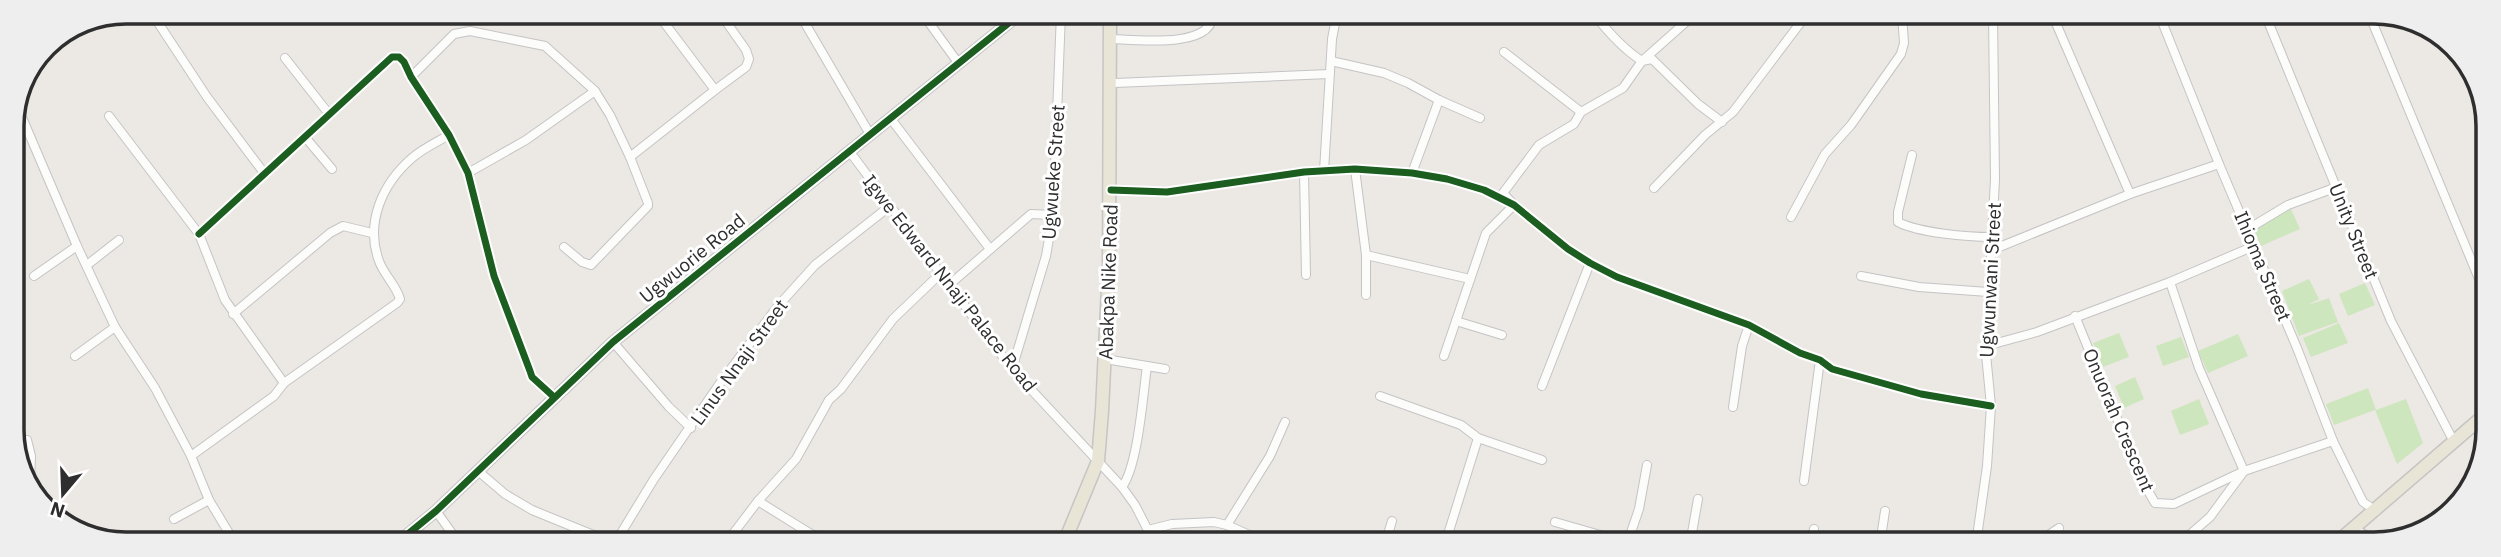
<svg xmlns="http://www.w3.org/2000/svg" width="2501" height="557" font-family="'IBM Plex Sans',sans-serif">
  <rect width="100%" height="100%" fill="#ece8e4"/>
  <g fill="#cee6be">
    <polygon points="2290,207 2300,229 2261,246 2251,224"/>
    <polygon points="2309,279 2319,299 2308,305 2329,298 2338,322 2299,336 2282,291"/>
    <polygon points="2365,283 2375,305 2348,316 2339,294"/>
    <polygon points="2339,323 2348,343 2311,357 2303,338"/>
    <polygon points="2119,333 2129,357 2103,367 2093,343"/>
    <polygon points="2238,334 2248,356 2208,373 2198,351"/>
    <polygon points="2181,337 2189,357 2163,366 2156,346"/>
    <polygon points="2135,377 2144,399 2124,408 2115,386"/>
    <polygon points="2368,388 2376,410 2406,399 2423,443 2397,464 2375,410 2334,425 2326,404"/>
    <polygon points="2199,399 2209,424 2180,435 2171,411"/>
  </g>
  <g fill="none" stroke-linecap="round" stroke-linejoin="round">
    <polyline stroke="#99d6ec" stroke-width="2.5" points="13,199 16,238 13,241"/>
    <defs>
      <g id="minor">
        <polyline points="151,12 207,97 264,173"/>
        <polyline points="799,13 871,136"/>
        <polyline points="922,13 959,64"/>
        <path d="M1594,14C1608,32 1623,49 1642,61L1652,59L1698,104L1722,122"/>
        <polyline points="2052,14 2130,194"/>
        <polyline points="2159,14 2219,164 2297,348 2333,441 2363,502 2376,511"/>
        <polyline points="2265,14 2391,321 2454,442"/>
        <polyline points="2369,14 2487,298"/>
        <polyline points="660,17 715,90"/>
        <path d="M1114,39C1136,40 1216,49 1212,13"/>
        <polyline points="1504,52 1581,112"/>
        <polyline points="285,58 329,114"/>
        <polyline points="1331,61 1384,73 1408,83 1439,100 1480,118"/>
        <polyline points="411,77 454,34 470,31 545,46 595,91 610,115 630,157 648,203 648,206 591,265 582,262 564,247"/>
        <polyline points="1115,83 1329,74"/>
        <polyline points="18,108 77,246 115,327 155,388 191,456 209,500 235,543"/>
        <polyline points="109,116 199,234 225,300 284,383"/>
        <polyline points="891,119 990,249"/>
        <polyline points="305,137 332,169"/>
        <polyline points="850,152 1012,369 1122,487 1135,505 1155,544"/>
        <path d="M1912,155L1898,212V222C1919,233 1968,237 1992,237"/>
        <polyline points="630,157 715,90 746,67 749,59 746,50 720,13"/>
        <polyline points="1355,169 1366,255"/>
        <polyline points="1324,171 1332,39 1337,13"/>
        <polyline points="1304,172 1306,275"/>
        <polyline points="468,173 526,140 595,91"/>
        <polyline points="1412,173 1439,100"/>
        <polyline points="1654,188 1705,135 1733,112 1807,14"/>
        <polyline points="1111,190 1167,192 1304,172 1355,169 1412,173 1447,179 1484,190 1514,205 1568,249 1590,263 1617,277 1749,325 1800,353 1820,360 1832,369 1921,394 1991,406"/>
        <polyline points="1791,217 1825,154 1851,125 1901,54 1904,43 1902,14"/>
        <polyline points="2248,229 2288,205 2337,187"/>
        <polyline points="199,234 392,57 399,57 404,62 411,77 449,135 468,173 494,276 530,371 532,377 554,397"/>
        <polyline points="1992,250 2130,194 2219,164"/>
        <polyline points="87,265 119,240"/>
        <polyline points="34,276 77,246"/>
        <polyline points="1861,276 1919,287 1988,292"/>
        <polyline points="2170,282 2199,368 2244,471 2210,517 2179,544"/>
        <polyline points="949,285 1031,214 1053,215"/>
        <polyline points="1366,295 1366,255 1470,279"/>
        <polyline points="233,314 330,233 343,226 372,233"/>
        <polyline points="2075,316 2143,482 2155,503 2174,504 2244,471 2333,441"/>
        <polyline points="1456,321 1502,335"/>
        <polyline points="613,342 669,407 691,428"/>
        <polyline points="1986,346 2037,332 2170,282 2254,246"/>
        <polyline points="75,356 115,327"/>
        <polyline points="1444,356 1486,233 1514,205 1503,193 1539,145 1574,124 1581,112 1623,88 1642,61 1695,14"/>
        <polyline points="1105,359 1165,369"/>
        <polyline points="1012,369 1046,256 1053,215 1061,13"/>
        <polyline points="1542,386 1590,263"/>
        <polyline points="1380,396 1461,425 1478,438 1542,460"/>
        <polyline points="1733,407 1742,346 1749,325"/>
        <polyline points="27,440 31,456 30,482"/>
        <path d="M191,456L274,396L284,383L397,303L400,299C396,285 384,275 379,261C365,223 382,184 412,158C422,149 437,142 449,135"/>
        <polyline points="478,471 505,494 532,510 613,543"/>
        <polyline points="1804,481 1820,360"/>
        <path d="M1122,487C1138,466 1143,395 1147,366"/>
        <polyline points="758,501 811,534 839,543"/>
        <polyline points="436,511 459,543"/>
        <polyline points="174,519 209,500"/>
        <polyline points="1555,522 1628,543"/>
        <polyline points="1227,525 1270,456 1285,422"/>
        <polyline points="1148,530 1172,524 1214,522 1227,525 1256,538 1294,544"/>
        <polyline points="615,543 654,479 718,386 778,306 815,265 890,206"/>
        <polyline points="726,543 758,501 796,459 829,400 841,389 893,319 940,274"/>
        <path d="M863,543C882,536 892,535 910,543"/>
        <polyline points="1385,544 1392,521"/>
        <polyline points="1445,544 1478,438"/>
        <polyline points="1627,544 1639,509 1647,465"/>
        <polyline points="1690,544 1698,499"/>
        <polyline points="1811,544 1814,529"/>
        <polyline points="1880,544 1885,511"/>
        <polyline points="1976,544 1987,466 1991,406 1986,354 1995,179 1993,14"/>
        <polyline points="2035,544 2059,528"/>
      </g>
      <polyline id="tertiary" points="397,543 436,511 613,342 1021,13"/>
      <polyline id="secondary" points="2353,530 2376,545"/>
      <g id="primary">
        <polyline points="1064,543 1098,461 1102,411 1109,267 1110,13"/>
        <polyline points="2335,544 2487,413"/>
      </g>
    </defs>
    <use href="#minor" stroke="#c5c4c5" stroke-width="10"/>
    <use href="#tertiary" stroke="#c5c4c5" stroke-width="13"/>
    <use href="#secondary" stroke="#c5c4c5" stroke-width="15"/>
    <use href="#primary" stroke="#c6c5c4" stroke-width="15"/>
    <use href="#minor" stroke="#fcfcfb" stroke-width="8"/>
    <use href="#tertiary" stroke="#fcfcfb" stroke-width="10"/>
    <use href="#secondary" stroke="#fcfcfb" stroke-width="12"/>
    <use href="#primary" stroke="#e8e4d6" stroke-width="12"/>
    <defs>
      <g id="cycleway">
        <polyline points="1111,190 1167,192 1304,172 1355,169 1412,173 1447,179 1484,190 1514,205 1568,249 1590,263 1617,277 1749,325 1800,353 1820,360 1832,369 1921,394 1991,406"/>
        <polyline points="199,234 392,57 399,57 404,62 411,77 449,135 468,173 494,276 530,371 532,377 554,397"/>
        <polyline points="397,543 436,511 613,342 1021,13"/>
      </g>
    </defs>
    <use href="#cycleway" stroke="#fff" stroke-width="11"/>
    <use href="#cycleway" stroke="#1b5e20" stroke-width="7"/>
  </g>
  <g text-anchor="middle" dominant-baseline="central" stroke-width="6" stroke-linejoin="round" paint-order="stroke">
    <g font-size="19" fill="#2e2e2e" stroke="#fff">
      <text transform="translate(1053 172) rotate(-86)">Ugwueke Street</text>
      <text transform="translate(2354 231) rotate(68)">Unity Street</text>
      <text transform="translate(692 258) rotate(-39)">Ugwuorie Road</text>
      <text transform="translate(2263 266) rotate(67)">Ihioma Street</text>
      <text transform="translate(1990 280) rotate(-87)">Ugwunwani Street</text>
      <text transform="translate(1108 282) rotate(-88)">Abakpa Nike Road</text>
      <text transform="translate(950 283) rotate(52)">Igwe Edward Nnaji Palace Road</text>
      <text transform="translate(739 362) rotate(-54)">Linus Nnaji Street</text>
      <text transform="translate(2119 420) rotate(67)">Onuorah Crescent</text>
    </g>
  </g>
  <path d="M0 0H2501V557H0ZM126 24H2374A102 102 0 0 1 2476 126V430A102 102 0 0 1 2374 532H126A102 102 0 0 1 24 430V126A102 102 0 0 1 126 24Z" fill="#eee" fill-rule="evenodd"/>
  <path fill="none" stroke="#2e2e2e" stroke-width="3.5" d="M126 24H2374A102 102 0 0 1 2476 126V430A102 102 0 0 1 2374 532H126A102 102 0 0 1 24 430V126A102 102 0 0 1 126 24Z"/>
  <g transform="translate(63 494) rotate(199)" stroke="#ffffff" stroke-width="5" paint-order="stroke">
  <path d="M0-5L12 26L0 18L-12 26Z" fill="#2e2e2e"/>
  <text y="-10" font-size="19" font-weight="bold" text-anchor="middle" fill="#2e2e2e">N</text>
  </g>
</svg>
